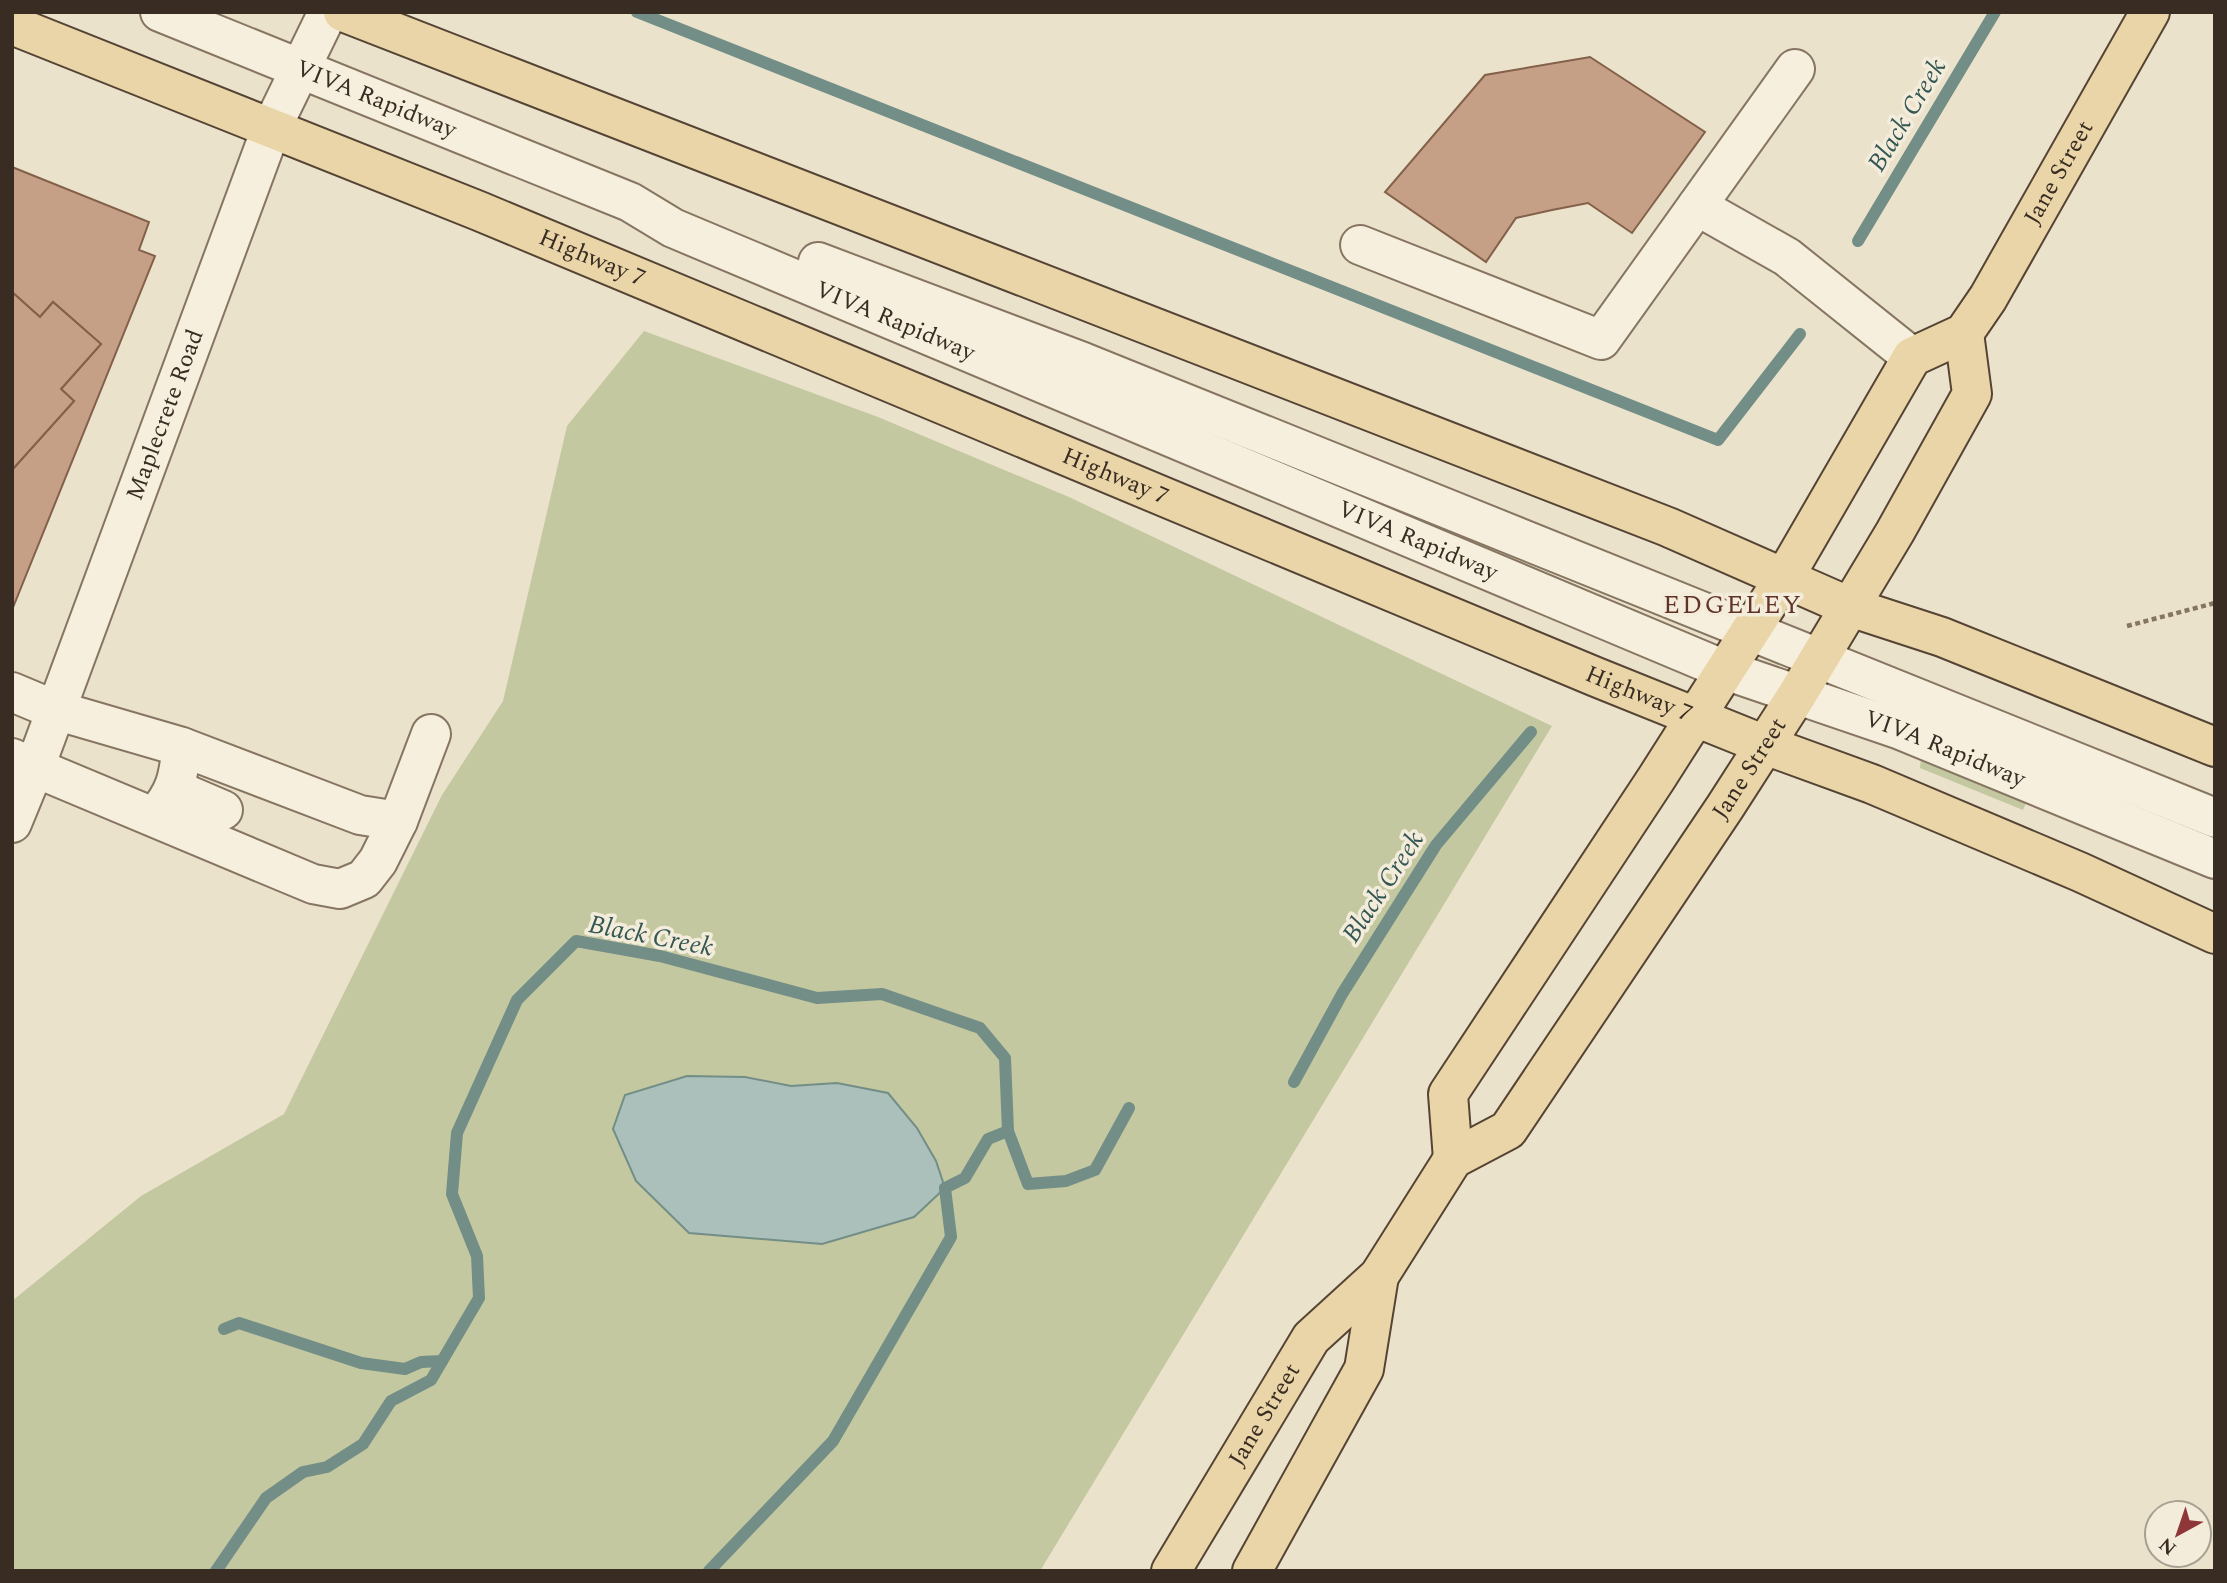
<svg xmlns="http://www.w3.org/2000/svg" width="2227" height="1583" font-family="Spectral,serif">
  <rect width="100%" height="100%" fill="#ebe2cc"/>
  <g fill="#c4c8a0">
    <polygon points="644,331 878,417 1069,497 1552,726 1040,1571 12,1571 12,1301 141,1196 284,1114 442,795 503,701 567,426"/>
    <polygon points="1921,759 2026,803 2023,810 1920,768"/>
  </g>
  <polygon fill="#abc0ba" stroke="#728e87" stroke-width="2" points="687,1076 745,1077 791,1086 837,1083 888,1093 917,1128 936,1161 945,1188 914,1217 822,1244 689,1233 636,1181 613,1129 625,1095"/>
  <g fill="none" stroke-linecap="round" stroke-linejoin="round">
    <g stroke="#728e87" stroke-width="12">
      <polyline points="637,12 1718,440 1800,334"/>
      <polyline points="1858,241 1995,12"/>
      <polyline points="1294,1082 1342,994 1436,845 1531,732"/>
      <polyline points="224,1329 239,1323 361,1363 405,1369 421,1362 442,1361"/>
      <polyline points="216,1571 266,1498 303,1472 327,1467 363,1444 391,1401 431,1380 479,1298 477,1256 452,1194 457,1133 517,1000 576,941 660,956 817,998 882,994 980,1028 1005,1058 1008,1131 1028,1184 1066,1181 1095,1170 1129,1108"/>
      <polyline points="709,1571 833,1441 951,1237 945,1188 965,1178 988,1139 1008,1131"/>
    </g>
  </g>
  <g fill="#c5a086" stroke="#836049" stroke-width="2">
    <polygon points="1590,57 1705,132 1632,233 1588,203 1552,210 1516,218 1486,262 1385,192 1485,75"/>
    <polygon points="12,167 149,222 139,250 155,256 12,610 12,470 74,401 61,389 101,344 53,302 40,317 12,292"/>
    <polygon points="12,292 40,317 53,302 101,344 61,389 74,401 12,470"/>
  </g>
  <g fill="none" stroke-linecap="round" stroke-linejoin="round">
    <defs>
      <g id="minor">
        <path id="s1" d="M160,12L630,202L673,228L1725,670L1898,729L2215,859"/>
        <polyline points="1697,206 1787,257 1912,357"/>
        <polyline points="1360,245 1601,340 1795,69"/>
        <polyline points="818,262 1083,362 2215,818"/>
        <polyline points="12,692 55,710 182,747 360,815 398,821"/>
        <polyline points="12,758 313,884 340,889 364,879 378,861 398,821 431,734"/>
        <polyline points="174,789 223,810"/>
        <path d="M155,817C176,791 178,779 182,747"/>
        <path id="s2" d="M12,823L35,767L271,129L328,12"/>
      </g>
      <g id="major">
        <polyline points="343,12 1668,527 1850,607 1942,637 2215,747"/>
        <path id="s3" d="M12,25L479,211L1596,677L1765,745L1872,784L2080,872L2215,934"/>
        <path id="s4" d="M1453,1159L1448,1094L1656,779L1784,578L1912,357L1964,333L1988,298L2150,12"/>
        <path id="s5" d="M1171,1571L1311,1338L1379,1276L1453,1159L1508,1130L1725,807L1797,695L1895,532L1972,394L1964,333"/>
        <polyline points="1252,1571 1364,1369 1379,1276"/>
      </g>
    </defs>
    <use href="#minor" stroke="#867561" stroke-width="42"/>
    <use href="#major" stroke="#554434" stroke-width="42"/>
    <polyline stroke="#867561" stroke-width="4.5" stroke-dasharray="5 3.5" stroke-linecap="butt" points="2127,626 2215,603"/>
    <use href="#minor" stroke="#f6efde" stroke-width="38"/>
    <use href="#major" stroke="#e9d5a8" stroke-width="38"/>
  </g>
  <g text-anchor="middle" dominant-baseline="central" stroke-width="7" stroke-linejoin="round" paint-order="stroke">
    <g font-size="24" fill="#392d23" stroke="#f3ecda">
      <text stroke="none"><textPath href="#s1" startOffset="233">VIVA Rapidway</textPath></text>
      <text stroke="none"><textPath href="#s4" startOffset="1180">Jane Street</textPath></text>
      <text stroke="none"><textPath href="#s3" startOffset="625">Highway 7</textPath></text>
      <text stroke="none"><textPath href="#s1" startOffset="798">VIVA Rapidway</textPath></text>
      <text stroke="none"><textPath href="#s2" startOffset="436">Maplecrete Road</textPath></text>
      <text stroke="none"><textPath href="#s3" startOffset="1192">Highway 7</textPath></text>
      <text stroke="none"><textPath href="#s1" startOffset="1365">VIVA Rapidway</textPath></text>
      <text stroke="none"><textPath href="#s3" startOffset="1759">Highway 7</textPath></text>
      <text stroke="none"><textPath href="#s1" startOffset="1932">VIVA Rapidway</textPath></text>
      <text stroke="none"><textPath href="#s5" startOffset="999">Jane Street</textPath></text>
      <text stroke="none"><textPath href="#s5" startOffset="182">Jane Street</textPath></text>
    </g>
    <g font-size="26" font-style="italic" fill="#345754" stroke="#f3ecda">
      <text transform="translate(1907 115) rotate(-59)">Black Creek</text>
      <text transform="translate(1383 887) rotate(-57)">Black Creek</text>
      <text transform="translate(651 936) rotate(11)">Black Creek</text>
    </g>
    <g font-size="26" letter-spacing="2" fill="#613327" stroke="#f3ecda">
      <text x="1733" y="605">EDGELEY</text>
    </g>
  </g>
  <rect width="2227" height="1583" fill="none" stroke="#392d23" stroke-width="28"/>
  <g transform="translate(2178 1534) rotate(220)"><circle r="33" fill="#f3ecda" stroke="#a9a091" stroke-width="2"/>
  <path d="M0-5L12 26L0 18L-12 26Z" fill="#8f3738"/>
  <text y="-10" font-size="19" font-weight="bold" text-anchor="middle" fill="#392d23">N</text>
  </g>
</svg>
